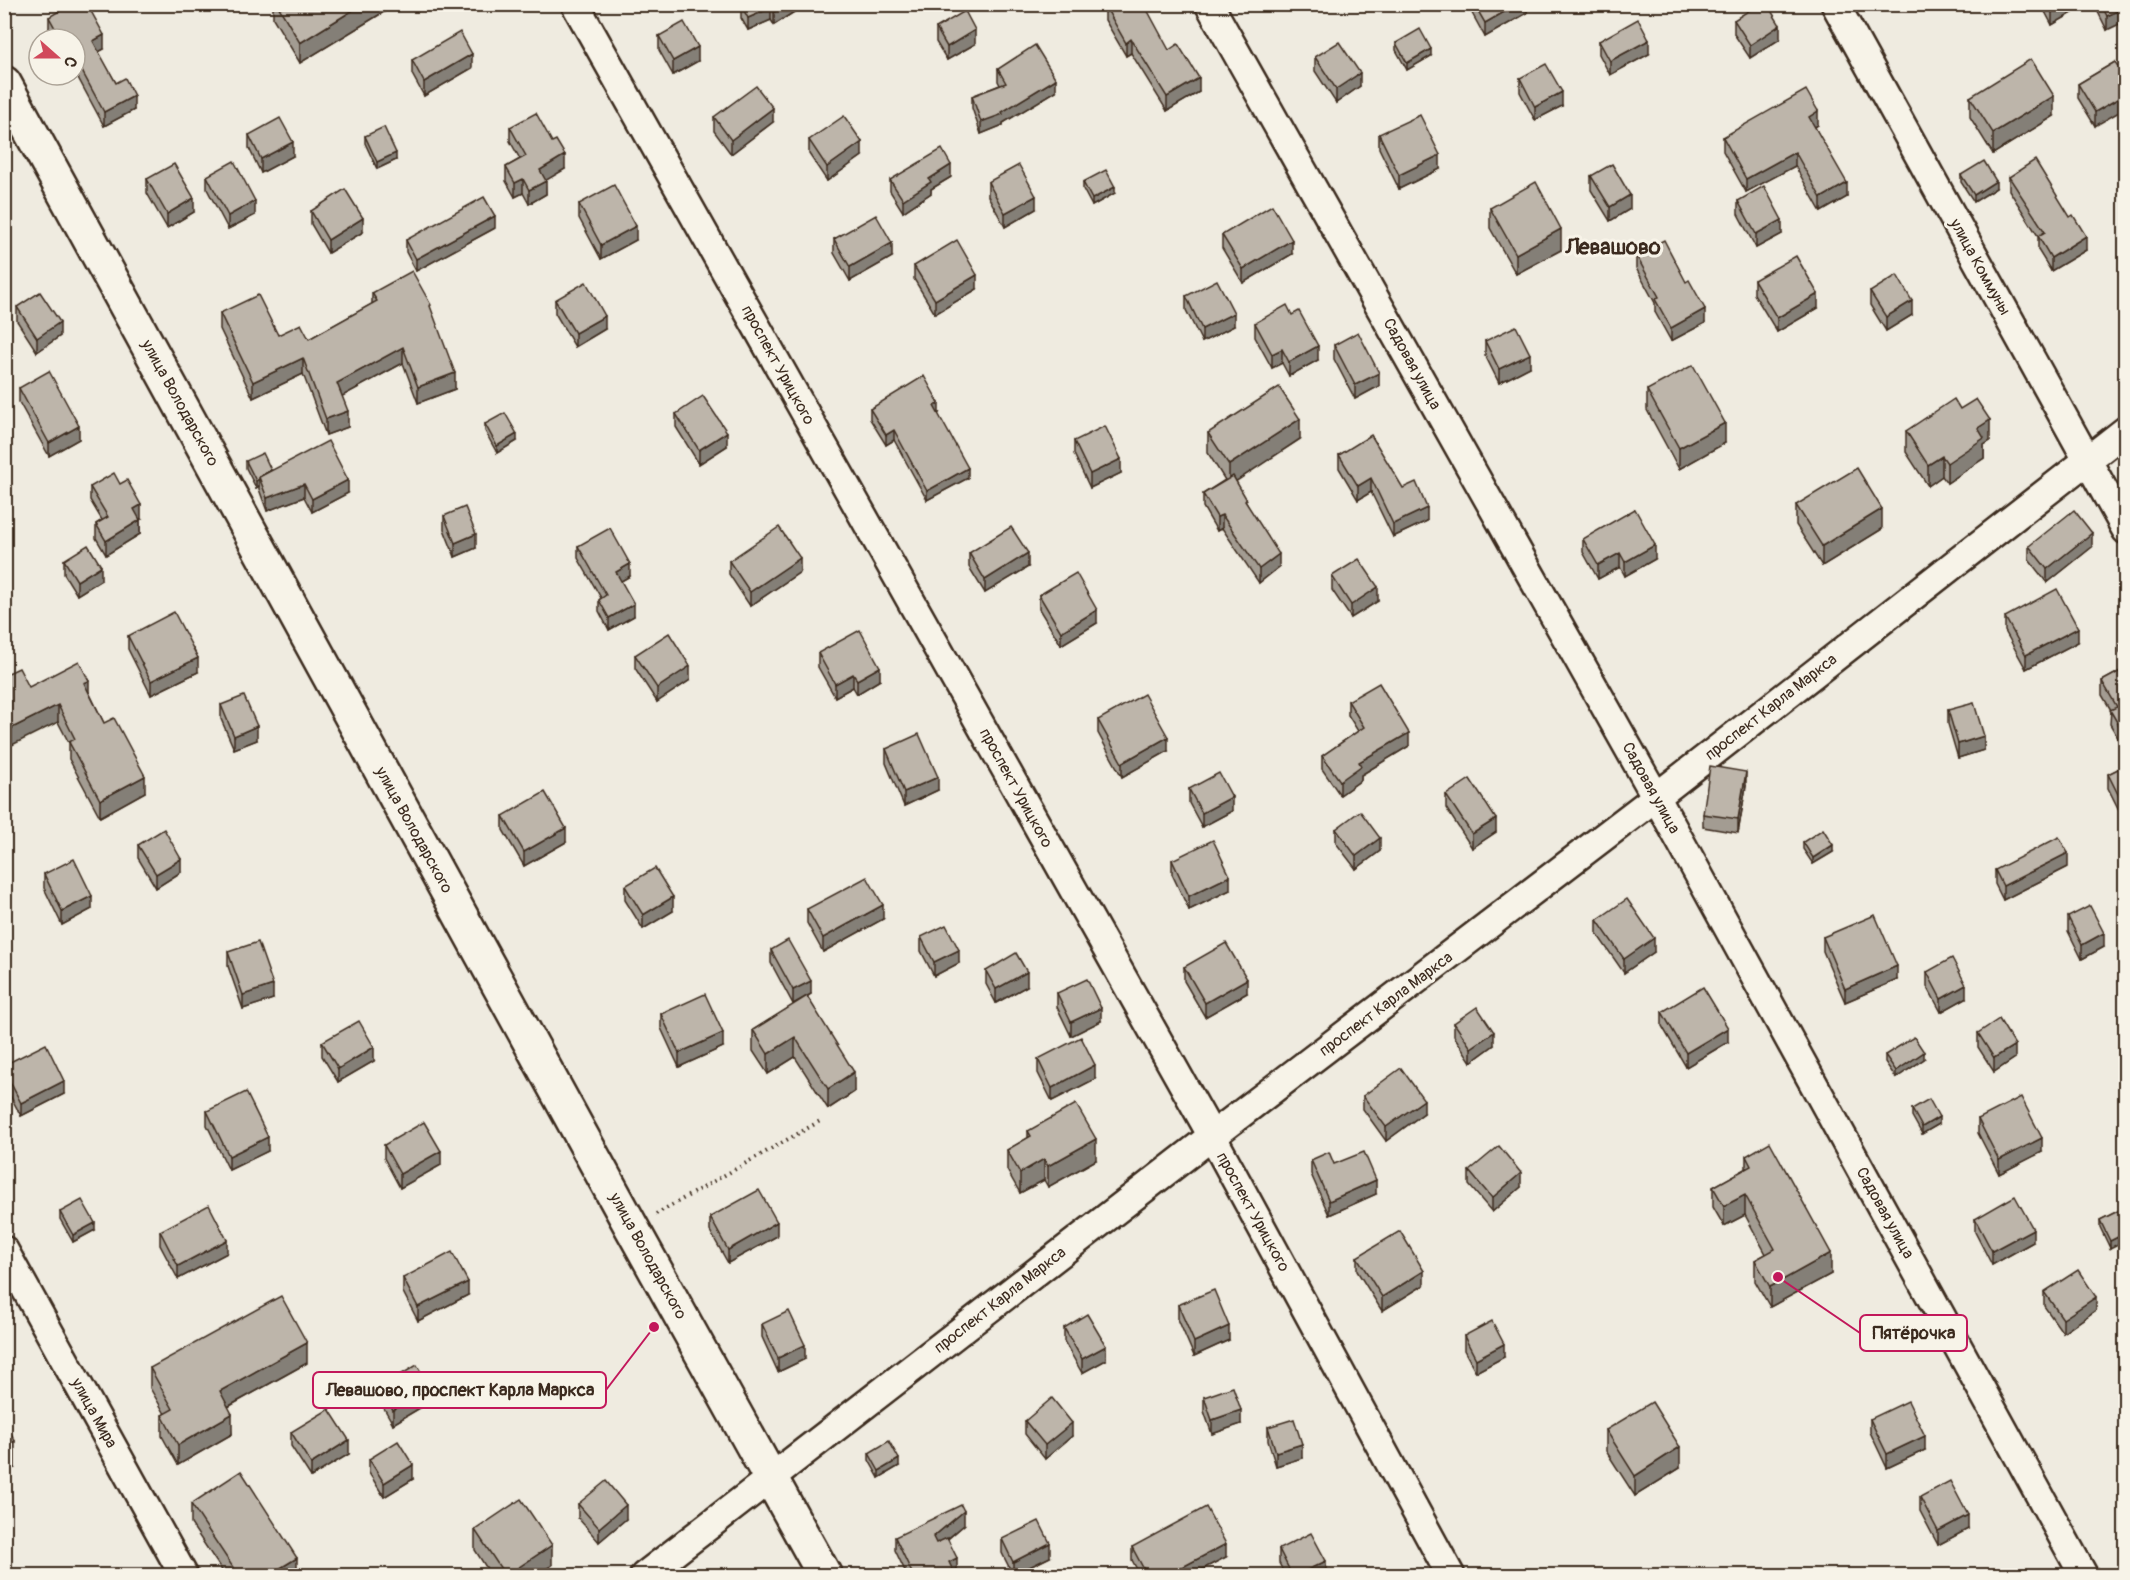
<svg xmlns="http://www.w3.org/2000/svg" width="2130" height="1580" font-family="Pangolin,sans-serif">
  <rect width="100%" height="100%" fill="#efebe0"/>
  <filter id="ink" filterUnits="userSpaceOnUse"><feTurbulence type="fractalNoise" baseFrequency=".0167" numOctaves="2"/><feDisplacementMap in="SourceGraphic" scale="12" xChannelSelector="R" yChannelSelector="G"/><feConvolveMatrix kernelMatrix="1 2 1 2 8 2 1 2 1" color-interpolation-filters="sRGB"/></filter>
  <g filter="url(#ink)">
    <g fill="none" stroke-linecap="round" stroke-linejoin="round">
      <defs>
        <g id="minor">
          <polyline points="575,4 1212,1136 1451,1576"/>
          <polyline points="1209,4 1656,797 2084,1576"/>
          <polyline points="1835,4 2126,530"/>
          <polyline points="4,1250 184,1576"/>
          <polyline points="644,1576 1212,1136 1656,797 2126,430"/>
        </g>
        <polyline id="tertiary" points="4,83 632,1228 825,1576"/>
      </defs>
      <use href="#minor" stroke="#3b2a1e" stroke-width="32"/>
      <use href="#tertiary" stroke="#3b2a1e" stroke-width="38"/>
      <polyline stroke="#3b2a1e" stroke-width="4" stroke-dasharray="1.5 4.5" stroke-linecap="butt" points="656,1214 822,1120"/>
      <use href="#minor" stroke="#f7f3e8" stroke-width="27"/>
      <use href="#tertiary" stroke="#f7f3e8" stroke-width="33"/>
    </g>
    <g fill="#a39c92" stroke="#3b2a1e" stroke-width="1.5">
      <polygon points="273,4 387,4 387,10 300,63 273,18"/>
      <polygon points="743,4 806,4 794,10 794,12 774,25 771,20 748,30 741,18 741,5"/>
      <polygon points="1467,4 1527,4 1527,13 1485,37"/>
      <polygon points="2041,4 2081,4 2081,8 2052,25"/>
      <polygon points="2094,4 2126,4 2107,30"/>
      <polygon points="1105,6 1169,50 1199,92 1167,111 1131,53 1126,56 1105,20"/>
      <polygon points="49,17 104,49 98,52 116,83 134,110 104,126 75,72 75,39 53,39 49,30"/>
      <polygon points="1734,20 1780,39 1750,58 1734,34"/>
      <polygon points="936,28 975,44 947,60 936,42"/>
      <polygon points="659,36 698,61 673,75 659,50"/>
      <polygon points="1599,41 1649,54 1610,75 1599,54"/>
      <polygon points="1396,43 1431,56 1407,70 1396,50"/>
      <polygon points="1315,57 1360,86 1336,103 1315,71"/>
      <polygon points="412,60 472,68 424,96 412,74"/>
      <polygon points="2115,62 2095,126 2078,98 2078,84"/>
      <polygon points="998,69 1056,91 1003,123 1003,125 981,134 972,108 972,96 1000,85 998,81"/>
      <polygon points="1520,78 1562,106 1535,120 1520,92"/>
      <polygon points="1970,97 2054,116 1993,154 1970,117"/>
      <polygon points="714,117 773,122 731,154 714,131"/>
      <polygon points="1818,125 1815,127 1847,197 1821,212 1795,166 1746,192 1723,151 1723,137"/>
      <polygon points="510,127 565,169 545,180 546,194 529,204 523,193 515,197 506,181 506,167 520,159 510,141"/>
      <polygon points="1379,134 1440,169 1399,189 1379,148"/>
      <polygon points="249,135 293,156 261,173 249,148"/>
      <polygon points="365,136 396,160 377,169 365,143"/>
      <polygon points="809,140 862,156 827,181 809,154"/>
      <polygon points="1961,175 1996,188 1974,202 1961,182"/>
      <polygon points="207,176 255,215 228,229 207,189"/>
      <polygon points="1591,176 1630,209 1610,221 1591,190"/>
      <polygon points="951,177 931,189 931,193 903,212 890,191 890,180"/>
      <polygon points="2009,177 2086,250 2051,271 2038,250 2038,236 2009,190"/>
      <polygon points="147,179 194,212 167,228 147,193"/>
      <polygon points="988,182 1036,209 1005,227 988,196"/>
      <polygon points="1083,182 1115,193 1092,206 1083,189"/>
      <polygon points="1738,201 1782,234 1756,248 1738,214"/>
      <polygon points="579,204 636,240 601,259 579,218"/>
      <polygon points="1490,208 1561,250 1516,274 1490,228"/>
      <polygon points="311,211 363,232 328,253 311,224"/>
      <polygon points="495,228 416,271 406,252 406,240"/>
      <polygon points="1222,235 1292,254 1243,283 1222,248"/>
      <polygon points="834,239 892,257 850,281 834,253"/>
      <polygon points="1636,255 1705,323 1671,341 1655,312 1655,303 1636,268"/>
      <polygon points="914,266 977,289 935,314 914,279"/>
      <polygon points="1754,280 1818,308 1777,332 1754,294"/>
      <polygon points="1870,292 1912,315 1886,331 1870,305"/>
      <polygon points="372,293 431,310 455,389 418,403 403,363 342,396 348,427 326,435 303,374 253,398 220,329 220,313 278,335 309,339 372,304"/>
      <polygon points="1186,296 1234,326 1202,342 1186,310"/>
      <polygon points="555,300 605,329 575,347 555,313"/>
      <polygon points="17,307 60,336 37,352 17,321"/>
      <polygon points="1255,323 1318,360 1289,376 1282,363 1272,368 1255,337"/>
      <polygon points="1485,341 1530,367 1499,383 1485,355"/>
      <polygon points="1334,345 1379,386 1355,399 1334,359"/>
      <polygon points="19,388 79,439 49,456 19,402"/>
      <polygon points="1647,390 1725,443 1679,469 1647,410"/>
      <polygon points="870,409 939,413 938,414 968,478 927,500 894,440 886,445 870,419"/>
      <polygon points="1960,409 1990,441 1984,445 1984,458 1947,483 1942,476 1928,486 1906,452 1906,431"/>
      <polygon points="676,414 727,446 699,464 676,427"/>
      <polygon points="485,424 517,441 497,453 485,431"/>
      <polygon points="1208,433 1300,439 1235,481 1279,567 1259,583 1222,528 1217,531 1203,507 1203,494 1225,480 1208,453"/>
      <polygon points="1074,441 1121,473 1090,488 1074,454"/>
      <polygon points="1339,455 1403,488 1427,521 1393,537 1371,492 1358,500 1339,468"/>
      <polygon points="246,461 271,470 348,493 312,512 304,497 267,511 259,489 259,486 256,488 246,468"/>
      <polygon points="90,487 141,519 140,519 140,534 106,555 96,538 96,524 102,520 90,500"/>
      <polygon points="1796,505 1882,529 1822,566 1796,525"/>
      <polygon points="444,516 476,548 455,557 444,529"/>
      <polygon points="1583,539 1655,559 1625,576 1620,567 1598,579 1583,552"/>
      <polygon points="578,546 630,576 621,581 634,616 609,630 599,611 599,600 601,598 578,558"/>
      <polygon points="2029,546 2092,547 2047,583 2029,560"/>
      <polygon points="969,553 1028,567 985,593 969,567"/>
      <polygon points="64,560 101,580 77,595 64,574"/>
      <polygon points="729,561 800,572 750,606 729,574"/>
      <polygon points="1332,576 1378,601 1351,618 1332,590"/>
      <polygon points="1039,595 1097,623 1061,645 1039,609"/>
      <polygon points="2005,617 2078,642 2026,669 2005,631"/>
      <polygon points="128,636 198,672 151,695 128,649"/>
      <polygon points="2126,642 2126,659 2120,652 2120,645"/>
      <polygon points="818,653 880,680 857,694 853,687 835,697 818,667"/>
      <polygon points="635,655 690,680 657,702 635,668"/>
      <polygon points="2126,668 2126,740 2121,743 2110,724 2111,710 2102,695 2102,681"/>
      <polygon points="29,687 89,692 104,723 145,792 100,817 69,759 69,743 58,722"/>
      <polygon points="1348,701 1409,746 1361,775 1361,780 1340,795 1322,769 1322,756 1358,731 1348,715"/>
      <polygon points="221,705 257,740 234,749 221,719"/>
      <polygon points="1948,710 1984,750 1958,758 1948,724"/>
      <polygon points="1098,720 1168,751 1122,777 1098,733"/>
      <polygon points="886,749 938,790 904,806 886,763"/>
      <polygon points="2126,765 2126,819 2124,820 2108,788 2108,774"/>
      <polygon points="1746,786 1738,833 1703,827 1703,814"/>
      <polygon points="1189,789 1232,811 1202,827 1189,803"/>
      <polygon points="1446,795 1496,832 1472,848 1446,808"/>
      <polygon points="503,816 566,842 524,866 503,830"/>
      <polygon points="1336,829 1380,851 1356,869 1336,843"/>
      <polygon points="1803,842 1833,852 1813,864 1803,849"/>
      <polygon points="138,845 181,872 156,888 138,858"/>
      <polygon points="1172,860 1230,890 1189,910 1172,874"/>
      <polygon points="2068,867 2003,900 1995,884 1995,870"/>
      <polygon points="44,874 92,909 62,925 44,888"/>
      <polygon points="625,886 673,911 643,929 625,900"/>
      <polygon points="807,909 883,919 823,952 807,923"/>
      <polygon points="2068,917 2104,947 2082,959 2068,931"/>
      <polygon points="1597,920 1654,952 1624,973 1597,934"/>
      <polygon points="921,937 959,963 934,976 921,951"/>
      <polygon points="1823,937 1897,980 1845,1002 1823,951"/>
      <polygon points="771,950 811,994 807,997 854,1092 828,1109 795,1057 768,1074 753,1051 753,1030 802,1000 793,1004 771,963"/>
      <polygon points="228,952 273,999 243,1009 228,966"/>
      <polygon points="1184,967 1247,993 1205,1017 1184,981"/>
      <polygon points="986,971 1027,986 996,1003 986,984"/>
      <polygon points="1927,972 1966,998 1941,1012 1927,986"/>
      <polygon points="1057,993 1101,1021 1071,1036 1057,1007"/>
      <polygon points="1662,1012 1728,1042 1686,1067 1662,1026"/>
      <polygon points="661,1014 723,1047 679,1067 661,1028"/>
      <polygon points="1454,1023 1494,1045 1471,1062 1454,1036"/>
      <polygon points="1978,1033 2015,1058 1994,1072 1978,1047"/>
      <polygon points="322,1042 374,1061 338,1082 322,1056"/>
      <polygon points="1885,1055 1924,1059 1896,1078 1885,1062"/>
      <polygon points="1038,1059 1095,1079 1052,1101 1038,1073"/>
      <polygon points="4,1065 64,1094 21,1116 4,1084"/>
      <polygon points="1363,1096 1424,1113 1386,1141 1363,1109"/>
      <polygon points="1912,1109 1939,1124 1922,1134 1912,1116"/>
      <polygon points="207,1111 268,1151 229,1170 207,1125"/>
      <polygon points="1978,1119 2042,1152 1999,1174 1978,1133"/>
      <polygon points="1028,1131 1096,1160 1048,1187 1044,1180 1020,1193 1007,1170 1007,1150 1028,1138"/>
      <polygon points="384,1145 441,1165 400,1188 384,1158"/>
      <polygon points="1746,1156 1831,1274 1770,1307 1755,1281 1755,1260 1766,1254 1745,1215 1724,1226 1713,1207 1713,1187 1746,1169"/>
      <polygon points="1311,1160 1376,1194 1329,1215 1311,1174"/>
      <polygon points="1469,1171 1521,1187 1492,1212 1469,1185"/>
      <polygon points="2120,1210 2110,1248 2100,1227 2100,1220"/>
      <polygon points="60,1212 95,1230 73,1242 60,1219"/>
      <polygon points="710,1217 777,1236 728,1263 710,1231"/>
      <polygon points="1975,1219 2033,1242 1992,1265 1975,1232"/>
      <polygon points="160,1231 227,1253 178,1279 160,1245"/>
      <polygon points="1357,1257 1424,1285 1382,1311 1357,1271"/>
      <polygon points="403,1278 468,1295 418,1321 403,1292"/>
      <polygon points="2044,1292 2096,1310 2063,1333 2044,1306"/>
      <polygon points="1178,1305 1229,1340 1194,1356 1178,1319"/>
      <polygon points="762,1324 805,1359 778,1372 762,1337"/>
      <polygon points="1064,1328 1106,1360 1082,1373 1064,1341"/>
      <polygon points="1464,1336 1504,1357 1476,1372 1464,1350"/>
      <polygon points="307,1363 228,1407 232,1434 178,1465 162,1436 162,1415 165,1414 150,1388 150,1368"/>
      <polygon points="380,1387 430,1402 393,1424 380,1401"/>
      <polygon points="1204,1397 1241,1424 1212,1434 1204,1411"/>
      <polygon points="1870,1419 1925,1450 1887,1468 1870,1432"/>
      <polygon points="1025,1421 1072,1436 1045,1459 1025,1434"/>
      <polygon points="1268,1427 1302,1458 1276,1466 1268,1441"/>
      <polygon points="1606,1430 1680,1468 1635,1496 1606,1451"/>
      <polygon points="291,1432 349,1454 311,1477 291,1446"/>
      <polygon points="869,1453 899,1466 879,1478 869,1460"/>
      <polygon points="369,1459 413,1479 384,1497 369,1473"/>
      <polygon points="1920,1497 1968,1529 1938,1545 1920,1511"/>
      <polygon points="191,1504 297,1575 225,1575 191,1524"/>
      <polygon points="578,1504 626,1519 599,1542 578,1518"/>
      <polygon points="964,1525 948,1539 957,1572 954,1573 955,1575 907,1575 895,1550 895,1537"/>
      <polygon points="475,1530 552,1565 537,1575 491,1575 475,1550"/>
      <polygon points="1002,1539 1050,1557 1013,1575 1002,1553"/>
      <polygon points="1132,1547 1226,1557 1191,1575 1140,1575 1132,1560"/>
      <polygon points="1279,1549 1326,1575 1285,1575 1279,1563"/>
    </g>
    <g fill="#847f77" stroke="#3b2a1e" stroke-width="1.5">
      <polygon points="363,4 387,4 387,10 300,63 300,43"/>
      <polygon points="787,4 806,4 794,10 794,12 774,25 774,12"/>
      <polygon points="1518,4 1527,4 1527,13 1485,37 1485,23"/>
      <polygon points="2063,4 2081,4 2081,8 2052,25 2052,11"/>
      <polygon points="2126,7 2126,21 2107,30 2107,16"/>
      <polygon points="771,8 771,20 748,30 748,18"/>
      <polygon points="1780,25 1780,39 1750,58 1750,45"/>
      <polygon points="975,30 975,44 947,60 947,47"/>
      <polygon points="104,35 104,49 93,55 93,41"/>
      <polygon points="1131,39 1131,53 1126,56 1126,43"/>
      <polygon points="1649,40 1649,54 1610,75 1610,61"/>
      <polygon points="698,47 698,61 673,75 673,61"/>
      <polygon points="1431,49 1431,56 1407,70 1407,63"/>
      <polygon points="472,54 472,68 424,96 424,82"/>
      <polygon points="1360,73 1360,86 1336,103 1336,89"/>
      <polygon points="1199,78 1199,92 1167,111 1167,97"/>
      <polygon points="1056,79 1056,91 1003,123 1003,125 981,134 981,122 1002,112"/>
      <polygon points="1562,92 1562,106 1535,120 1535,107"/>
      <polygon points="2126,94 2126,108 2095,126 2095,112"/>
      <polygon points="134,96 134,110 104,126 104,112"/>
      <polygon points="2054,96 2054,116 1993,154 1993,133"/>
      <polygon points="773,108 773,122 731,154 731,140"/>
      <polygon points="1818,111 1818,125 1809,130 1809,117"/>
      <polygon points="293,142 293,156 261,173 261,159"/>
      <polygon points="862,142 862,156 827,181 827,167"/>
      <polygon points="1795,152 1795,166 1746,192 1746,179"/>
      <polygon points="396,153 396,160 377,169 377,162"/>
      <polygon points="565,155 565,169 540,184 540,170"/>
      <polygon points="1440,155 1440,169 1399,189 1399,175"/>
      <polygon points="951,165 951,177 931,189 931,193 903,212 903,200 929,179"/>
      <polygon points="523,179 523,193 515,197 515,183"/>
      <polygon points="546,181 546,194 529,204 529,190"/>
      <polygon points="1996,181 1996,188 1974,202 1974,195"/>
      <polygon points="1847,183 1847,197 1821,212 1821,198"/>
      <polygon points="1115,187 1115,193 1092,206 1092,199"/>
      <polygon points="1630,195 1630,209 1610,221 1610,207"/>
      <polygon points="1036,196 1036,209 1005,227 1005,213"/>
      <polygon points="194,198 194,212 167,228 167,214"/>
      <polygon points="255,201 255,215 228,229 228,216"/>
      <polygon points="495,216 495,228 416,271 416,259"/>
      <polygon points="363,218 363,232 328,253 328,240"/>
      <polygon points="1782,220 1782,234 1756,248 1756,234"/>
      <polygon points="636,226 636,240 601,259 601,245"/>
      <polygon points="1561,229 1561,250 1516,274 1516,254"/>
      <polygon points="2086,236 2086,250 2051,271 2051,258"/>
      <polygon points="1292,240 1292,254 1243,283 1243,269"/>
      <polygon points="892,243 892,257 850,281 850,267"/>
      <polygon points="977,275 977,289 935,314 935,300"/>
      <polygon points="1818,294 1818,308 1777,332 1777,318"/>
      <polygon points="1912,301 1912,315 1886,331 1886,317"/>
      <polygon points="1705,309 1705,323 1671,341 1671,328"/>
      <polygon points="1234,313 1234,326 1202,342 1202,329"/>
      <polygon points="605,316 605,329 575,347 575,333"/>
      <polygon points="60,322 60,336 37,352 37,338"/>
      <polygon points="1318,346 1318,360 1289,376 1289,362"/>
      <polygon points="403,347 403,363 337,399 337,383"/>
      <polygon points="1282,349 1282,363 1272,368 1272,354"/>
      <polygon points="1530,354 1530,367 1499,383 1499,369"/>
      <polygon points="303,358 303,374 253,398 253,382"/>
      <polygon points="455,373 455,389 418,403 418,387"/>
      <polygon points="1379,373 1379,386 1355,399 1355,385"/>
      <polygon points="939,403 939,413 934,416 934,406"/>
      <polygon points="348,411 348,427 326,435 326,419"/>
      <polygon points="1300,419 1300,439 1229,486 1229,465"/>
      <polygon points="1990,420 1990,441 1984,445 1984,458 1947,483 1947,463 1978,428"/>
      <polygon points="1725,423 1725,443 1679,469 1679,448"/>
      <polygon points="79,426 79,439 49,456 49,443"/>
      <polygon points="894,430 894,440 886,445 886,435"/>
      <polygon points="727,432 727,446 699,464 699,450"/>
      <polygon points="517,434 517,441 497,453 497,446"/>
      <polygon points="1942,456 1942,476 1928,486 1928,465"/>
      <polygon points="1121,459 1121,473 1090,488 1090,474"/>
      <polygon points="968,468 968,478 927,500 927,491"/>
      <polygon points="1371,478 1371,492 1358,500 1358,486"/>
      <polygon points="259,479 259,486 256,488 256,481"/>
      <polygon points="348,480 348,493 312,512 312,499"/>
      <polygon points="304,484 304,497 267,511 267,498"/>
      <polygon points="10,496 10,510 4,513 4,500"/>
      <polygon points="141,505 141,519 134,523 134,509"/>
      <polygon points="1427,508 1427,521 1393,537 1393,524"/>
      <polygon points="1882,509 1882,529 1822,566 1822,546"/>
      <polygon points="1222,515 1222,528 1217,531 1217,517"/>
      <polygon points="140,520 140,534 106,555 106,541"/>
      <polygon points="2092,533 2092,547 2047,583 2047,569"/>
      <polygon points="476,534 476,548 455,557 455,543"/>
      <polygon points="1655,545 1655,559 1625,576 1625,562"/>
      <polygon points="1028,553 1028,567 985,593 985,580"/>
      <polygon points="1620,553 1620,567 1598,579 1598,565"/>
      <polygon points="1279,554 1279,567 1259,583 1259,569"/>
      <polygon points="800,558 800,572 750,606 750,592"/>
      <polygon points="630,564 630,576 616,584 616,572"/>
      <polygon points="101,566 101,580 77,595 77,581"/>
      <polygon points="1378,587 1378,601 1351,618 1351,605"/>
      <polygon points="634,604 634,616 609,630 609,618"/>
      <polygon points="1097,610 1097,623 1061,645 1061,632"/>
      <polygon points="2078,628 2078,642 2026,669 2026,655"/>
      <polygon points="198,658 198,672 151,695 151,681"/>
      <polygon points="690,666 690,680 657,702 657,688"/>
      <polygon points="880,667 880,680 857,694 857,680"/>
      <polygon points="853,674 853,687 835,697 835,684"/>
      <polygon points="89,681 89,697 84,683"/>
      <polygon points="58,705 58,722 4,749 4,732"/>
      <polygon points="257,726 257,740 234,749 234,736"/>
      <polygon points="2126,727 2126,740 2121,743 2121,729"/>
      <polygon points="1409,733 1409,746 1361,775 1361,780 1340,795 1340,781 1359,762"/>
      <polygon points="1984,736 1984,750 1958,758 1958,744"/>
      <polygon points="1168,737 1168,751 1122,777 1122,763"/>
      <polygon points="1746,772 1746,786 1738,833 1738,819"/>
      <polygon points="145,776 145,792 100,817 100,800"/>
      <polygon points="938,777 938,790 904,806 904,792"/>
      <polygon points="1232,797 1232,811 1202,827 1202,813"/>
      <polygon points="2124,806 2126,806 2126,819 2124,820"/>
      <polygon points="1496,819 1496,832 1472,848 1472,834"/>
      <polygon points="566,828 566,842 524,866 524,852"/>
      <polygon points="1380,838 1380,851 1356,869 1356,856"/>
      <polygon points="1833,845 1833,852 1813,864 1813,858"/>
      <polygon points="2068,853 2068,867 2003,900 2003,886"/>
      <polygon points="181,859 181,872 156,888 156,874"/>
      <polygon points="1230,876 1230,890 1189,910 1189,896"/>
      <polygon points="92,896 92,909 62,925 62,911"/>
      <polygon points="673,897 673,911 643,929 643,915"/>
      <polygon points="883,905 883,919 823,952 823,938"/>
      <polygon points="2104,933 2104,947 2082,959 2082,945"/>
      <polygon points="1654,938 1654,952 1624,973 1624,959"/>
      <polygon points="959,950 959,963 934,976 934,962"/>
      <polygon points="1897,966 1897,980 1845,1002 1845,989"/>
      <polygon points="1027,972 1027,986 996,1003 996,989"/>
      <polygon points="1247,979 1247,993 1205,1017 1205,1003"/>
      <polygon points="811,981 811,994 793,1004 793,990"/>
      <polygon points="273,985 273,999 243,1009 243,995"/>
      <polygon points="1966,985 1966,998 1941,1012 1941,999"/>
      <polygon points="1101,1008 1101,1021 1071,1036 1071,1022"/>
      <polygon points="1728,1028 1728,1042 1686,1067 1686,1053"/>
      <polygon points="1494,1032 1494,1045 1471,1062 1471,1048"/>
      <polygon points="723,1033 723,1047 679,1067 679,1053"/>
      <polygon points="795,1037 795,1057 768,1074 768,1054"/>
      <polygon points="2015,1045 2015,1058 1994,1072 1994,1058"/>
      <polygon points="374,1047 374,1061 338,1082 338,1069"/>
      <polygon points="1924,1052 1924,1059 1896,1078 1896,1071"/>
      <polygon points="1095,1065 1095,1079 1052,1101 1052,1088"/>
      <polygon points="854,1072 854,1092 828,1109 828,1089"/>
      <polygon points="64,1081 64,1094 21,1116 21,1103"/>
      <polygon points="1424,1100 1424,1113 1386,1141 1386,1127"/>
      <polygon points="1939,1117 1939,1124 1922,1134 1922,1127"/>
      <polygon points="268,1137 268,1151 229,1170 229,1156"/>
      <polygon points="2042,1138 2042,1152 1999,1174 1999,1160"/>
      <polygon points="1096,1139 1096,1160 1048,1187 1048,1166"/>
      <polygon points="441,1151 441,1165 400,1188 400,1174"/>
      <polygon points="1044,1159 1044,1180 1020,1193 1020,1173"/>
      <polygon points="1521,1173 1521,1187 1492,1212 1492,1198"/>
      <polygon points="1376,1180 1376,1194 1329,1215 1329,1201"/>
      <polygon points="1745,1195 1745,1215 1724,1226 1724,1206"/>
      <polygon points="777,1222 777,1236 728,1263 728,1250"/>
      <polygon points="95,1223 95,1230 73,1242 73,1235"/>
      <polygon points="2033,1229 2033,1242 1992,1265 1992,1251"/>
      <polygon points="2126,1233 2126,1240 2110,1248 2110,1241"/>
      <polygon points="227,1240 227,1253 178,1279 178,1266"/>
      <polygon points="1831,1253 1831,1274 1770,1307 1770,1287"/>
      <polygon points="1424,1271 1424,1285 1382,1311 1382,1297"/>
      <polygon points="468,1282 468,1295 418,1321 418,1307"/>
      <polygon points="2096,1297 2096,1310 2063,1333 2063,1319"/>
      <polygon points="1229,1326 1229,1340 1194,1356 1194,1342"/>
      <polygon points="307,1343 307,1363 220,1411 220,1391"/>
      <polygon points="1504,1344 1504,1357 1476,1372 1476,1359"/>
      <polygon points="805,1345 805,1359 778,1372 778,1358"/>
      <polygon points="1106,1346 1106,1360 1082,1373 1082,1359"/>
      <polygon points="430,1388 430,1402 393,1424 393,1410"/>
      <polygon points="1241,1410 1241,1424 1212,1434 1212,1420"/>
      <polygon points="232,1414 232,1434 178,1465 178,1445"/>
      <polygon points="1072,1423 1072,1436 1045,1459 1045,1445"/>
      <polygon points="1925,1436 1925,1450 1887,1468 1887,1454"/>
      <polygon points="349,1440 349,1454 311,1477 311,1464"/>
      <polygon points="15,1441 15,1468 4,1472 4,1446"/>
      <polygon points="1302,1444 1302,1458 1276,1466 1276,1452"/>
      <polygon points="1680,1447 1680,1468 1635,1496 1635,1476"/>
      <polygon points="899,1459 899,1466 879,1478 879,1471"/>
      <polygon points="413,1465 413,1479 384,1497 384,1483"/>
      <polygon points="626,1505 626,1519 599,1542 599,1528"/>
      <polygon points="964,1511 964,1525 933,1551 933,1537"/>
      <polygon points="1968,1515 1968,1529 1938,1545 1938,1531"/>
      <polygon points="1050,1543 1050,1557 1013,1575 1013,1562"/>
      <polygon points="1226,1544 1226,1557 1191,1575 1173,1575 1173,1572"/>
      <polygon points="552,1545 552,1565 537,1575 507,1575"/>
      <polygon points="297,1558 297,1575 269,1575"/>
      <polygon points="957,1558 957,1572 950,1575 949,1562"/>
      <polygon points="1326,1561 1326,1575 1297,1575"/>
    </g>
    <g fill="#bdb5aa" stroke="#3b2a1e" stroke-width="1.5">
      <polygon points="71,4 87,4 104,35 93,41 116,83 125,78 134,96 104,112 75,58 75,39 61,39 49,17"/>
      <polygon points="277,4 363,4 300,43"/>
      <polygon points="743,4 787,4 774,12 771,8 748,18 741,5"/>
      <polygon points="1109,4 1144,4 1169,50 1178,44 1199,78 1167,97 1131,39 1126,43 1105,6"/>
      <polygon points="1474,4 1518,4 1485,23"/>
      <polygon points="1759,4 1767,4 1780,25 1750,45 1734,20"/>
      <polygon points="2048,4 2063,4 2052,11"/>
      <polygon points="2101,4 2126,4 2126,7 2107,16"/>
      <polygon points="965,11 975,30 947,47 936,28"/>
      <polygon points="1638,19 1649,40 1610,61 1599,41"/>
      <polygon points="684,22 698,47 673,61 659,36"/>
      <polygon points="1420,29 1431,49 1407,63 1396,43"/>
      <polygon points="460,32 472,54 424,82 412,60"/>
      <polygon points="1339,42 1360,73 1336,89 1315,57"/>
      <polygon points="1035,45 1056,79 1002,112 1003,114 981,122 972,96 1006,83 998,69"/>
      <polygon points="2031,59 2054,96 1993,133 1970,97"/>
      <polygon points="2115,62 2126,78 2126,94 2095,112 2078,84"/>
      <polygon points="1546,64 1562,92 1535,107 1520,78"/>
      <polygon points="756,86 773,108 731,140 714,117"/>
      <polygon points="1806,90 1818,111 1809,117 1847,183 1821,198 1795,152 1746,179 1723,137"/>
      <polygon points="536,113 552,142 556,140 565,155 540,170 546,181 529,190 523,179 515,183 506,167 526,156 510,127"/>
      <polygon points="1420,115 1440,155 1399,175 1379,134"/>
      <polygon points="844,116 862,142 827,167 809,140"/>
      <polygon points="280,118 293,142 261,159 249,135"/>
      <polygon points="384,127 396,153 377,162 365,136"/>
      <polygon points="942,149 951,165 929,179 931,182 903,200 890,180"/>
      <polygon points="2035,160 2070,217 2073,215 2086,236 2051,258 2038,236 2045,232 2009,177"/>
      <polygon points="234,161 255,201 228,216 207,176"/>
      <polygon points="1984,161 1996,181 1974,195 1961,175"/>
      <polygon points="174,164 194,198 167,214 147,179"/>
      <polygon points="1612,164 1630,195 1610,207 1591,176"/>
      <polygon points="1019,165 1036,196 1005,213 988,182"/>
      <polygon points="1106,170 1115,187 1092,199 1083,182"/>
      <polygon points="1536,182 1561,229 1516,254 1490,208"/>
      <polygon points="614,185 636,226 601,245 579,204"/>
      <polygon points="1764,186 1782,220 1756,234 1738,201"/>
      <polygon points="345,189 363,218 328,240 311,211"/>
      <polygon points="484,197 495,216 416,259 406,240"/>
      <polygon points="1272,205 1292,240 1243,269 1222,235"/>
      <polygon points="876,215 892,243 850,267 834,239"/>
      <polygon points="957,240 977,275 935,300 914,266"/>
      <polygon points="1664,240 1686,282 1689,280 1705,309 1671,328 1655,299 1659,297 1636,255"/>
      <polygon points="1796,256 1818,294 1777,318 1754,280"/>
      <polygon points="412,271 431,305 430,306 455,373 418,387 403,347 337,383 348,411 326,419 303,358 253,382 220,313 258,295 278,335 301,324 309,339 377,301 372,293"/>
      <polygon points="1897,275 1912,301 1886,317 1870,292"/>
      <polygon points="1217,280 1234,313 1202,329 1186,296"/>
      <polygon points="586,282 605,316 575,333 555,300"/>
      <polygon points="40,292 60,322 37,338 17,307"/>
      <polygon points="1287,305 1292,315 1299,311 1318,346 1289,362 1282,349 1272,354 1255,323"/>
      <polygon points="1516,326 1530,354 1499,369 1485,341"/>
      <polygon points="1358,332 1379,373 1355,385 1334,345"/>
      <polygon points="1693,365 1725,423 1679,448 1647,390"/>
      <polygon points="49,371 79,426 49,443 19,388"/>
      <polygon points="924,376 939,403 934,406 968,468 927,491 894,430 886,435 870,409"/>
      <polygon points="1279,387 1300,419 1229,465 1208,433"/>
      <polygon points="703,396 727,432 699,450 676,414"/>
      <polygon points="1954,399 1960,409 1976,399 1990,420 1978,428 1984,438 1947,463 1942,456 1928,465 1906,431"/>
      <polygon points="505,413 517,434 497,446 485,424"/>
      <polygon points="1105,426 1121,459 1090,474 1074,441"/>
      <polygon points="1371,435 1403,488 1416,482 1427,508 1393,524 1371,478 1358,486 1339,455"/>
      <polygon points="328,441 348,480 312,499 304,484 267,498 259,477"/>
      <polygon points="263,453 271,470 259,477 259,479 256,481 246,461"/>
      <polygon points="1857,468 1882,509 1822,546 1796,505"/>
      <polygon points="114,473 120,484 127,480 141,505 134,509 140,520 106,541 96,524 108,517 90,487"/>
      <polygon points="1233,476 1247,500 1245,501 1279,554 1259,569 1222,515 1217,517 1203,494"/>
      <polygon points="4,488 10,496 4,500"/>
      <polygon points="465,507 476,534 455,543 444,516"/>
      <polygon points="1635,509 1655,545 1625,562 1620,553 1598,565 1583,539"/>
      <polygon points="2074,510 2092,533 2047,569 2029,546"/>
      <polygon points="779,527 800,558 750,592 729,561"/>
      <polygon points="1011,527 1028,553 985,580 969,553"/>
      <polygon points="610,528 630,564 616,572 634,604 609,618 599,600 606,595 578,546"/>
      <polygon points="88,545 101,566 77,581 64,560"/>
      <polygon points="1359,559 1378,587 1351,605 1332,576"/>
      <polygon points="1076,573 1097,610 1061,632 1039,595"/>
      <polygon points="2057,589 2078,628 2026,655 2005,617"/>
      <polygon points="174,612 198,658 151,681 128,636"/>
      <polygon points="860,630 880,667 857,680 853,674 835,684 818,653"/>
      <polygon points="669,633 690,666 657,688 635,655"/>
      <polygon points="2126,642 2126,653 2120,645"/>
      <polygon points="79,661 89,681 84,683 104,723 114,718 145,776 100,800 69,742 75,739 58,705 4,732 4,675 19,668 29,687"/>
      <polygon points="2126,668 2126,727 2121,729 2110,710 2117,707 2102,681"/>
      <polygon points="1379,683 1409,733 1359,762 1361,766 1340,781 1322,756 1364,727 1348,701"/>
      <polygon points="1144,694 1168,737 1122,763 1098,720"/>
      <polygon points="244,696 257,726 234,736 221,705"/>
      <polygon points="1974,703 1984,736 1958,744 1948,710"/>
      <polygon points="919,734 938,777 904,792 886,749"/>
      <polygon points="2126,765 2126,806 2124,806 2108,774"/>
      <polygon points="1710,766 1746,772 1738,819 1703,814"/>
      <polygon points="1219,773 1232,797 1202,813 1189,789"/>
      <polygon points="1470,779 1496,819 1472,834 1446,795"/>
      <polygon points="545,792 566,828 524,852 503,816"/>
      <polygon points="1360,811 1380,838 1356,856 1336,829"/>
      <polygon points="164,829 181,859 156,874 138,845"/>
      <polygon points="1823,829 1833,845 1813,858 1803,842"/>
      <polygon points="2059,837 2068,853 2003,886 1995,870"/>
      <polygon points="1213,840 1230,876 1189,896 1172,860"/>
      <polygon points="74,859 92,896 62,911 44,874"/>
      <polygon points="655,868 673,897 643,915 625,886"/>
      <polygon points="867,877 883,905 823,938 807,909"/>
      <polygon points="1627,899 1654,938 1624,959 1597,920"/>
      <polygon points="2090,906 2104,933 2082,945 2068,917"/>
      <polygon points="1875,915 1897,966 1845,989 1823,937"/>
      <polygon points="946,925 959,950 934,962 921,937"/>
      <polygon points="788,940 811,981 793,990 771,950"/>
      <polygon points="258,942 273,985 243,995 228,952"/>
      <polygon points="1226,943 1247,979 1205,1003 1184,967"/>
      <polygon points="1016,953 1027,972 996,989 986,971"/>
      <polygon points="1952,958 1966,985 1941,999 1927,972"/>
      <polygon points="1087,979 1101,1008 1071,1022 1057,993"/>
      <polygon points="1703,987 1728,1028 1686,1053 1662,1012"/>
      <polygon points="705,994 723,1033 679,1053 661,1014"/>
      <polygon points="807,996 854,1072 828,1089 795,1037 768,1054 753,1030"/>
      <polygon points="1477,1007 1494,1032 1471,1048 1454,1023"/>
      <polygon points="1999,1019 2015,1045 1994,1058 1978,1033"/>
      <polygon points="359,1021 374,1047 338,1069 322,1042"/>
      <polygon points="1081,1037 1095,1065 1052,1088 1038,1059"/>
      <polygon points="1914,1037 1924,1052 1896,1071 1885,1055"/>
      <polygon points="46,1044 64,1081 21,1103 4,1070 4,1065"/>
      <polygon points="1401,1068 1424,1100 1386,1127 1363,1096"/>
      <polygon points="246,1092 268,1137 229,1156 207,1111"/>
      <polygon points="2021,1097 2042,1138 1999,1160 1978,1119"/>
      <polygon points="1929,1099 1939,1117 1922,1127 1912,1109"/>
      <polygon points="1076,1104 1096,1139 1048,1166 1044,1159 1020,1173 1007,1150 1031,1136 1028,1131"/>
      <polygon points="424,1122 441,1151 400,1174 384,1145"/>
      <polygon points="1770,1142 1831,1253 1770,1287 1755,1260 1775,1249 1745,1195 1724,1206 1713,1187 1751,1166 1746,1156"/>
      <polygon points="1499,1146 1521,1173 1492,1198 1469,1171"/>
      <polygon points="1329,1152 1334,1164 1364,1152 1376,1180 1329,1201 1311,1160"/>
      <polygon points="759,1190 777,1222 728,1250 710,1217"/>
      <polygon points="2015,1196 2033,1229 1992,1251 1975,1219"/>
      <polygon points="82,1200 95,1223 73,1235 60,1212"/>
      <polygon points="209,1205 227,1240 178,1266 160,1231"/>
      <polygon points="2120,1210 2126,1220 2126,1233 2110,1241 2100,1220"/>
      <polygon points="1400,1231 1424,1271 1382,1297 1357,1257"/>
      <polygon points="452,1252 468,1282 418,1307 403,1278"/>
      <polygon points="2078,1270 2096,1297 2063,1319 2044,1292"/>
      <polygon points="1214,1290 1229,1326 1194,1342 1178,1305"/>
      <polygon points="281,1296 307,1343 220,1391 232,1414 178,1445 162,1415 173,1409 150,1368"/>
      <polygon points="789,1311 805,1345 778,1358 762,1324"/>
      <polygon points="1087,1314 1106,1346 1082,1359 1064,1328"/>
      <polygon points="1492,1321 1504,1344 1476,1359 1464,1336"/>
      <polygon points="417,1365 430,1388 393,1410 380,1387"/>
      <polygon points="1233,1387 1241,1410 1212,1420 1204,1397"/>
      <polygon points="1052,1398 1072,1423 1045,1445 1025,1421"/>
      <polygon points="1908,1401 1925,1436 1887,1454 1870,1419"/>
      <polygon points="1652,1402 1680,1447 1635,1476 1606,1430"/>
      <polygon points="329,1409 349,1440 311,1464 291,1432"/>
      <polygon points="1294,1419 1302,1444 1276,1452 1268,1427"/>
      <polygon points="4,1420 15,1441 4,1446"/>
      <polygon points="398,1441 413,1465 384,1483 369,1459"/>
      <polygon points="889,1441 899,1459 879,1471 869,1453"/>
      <polygon points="241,1471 297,1558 269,1575 238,1575 191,1504"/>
      <polygon points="606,1481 626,1505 599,1528 578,1504"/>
      <polygon points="1950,1481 1968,1515 1938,1531 1920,1497"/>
      <polygon points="521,1499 552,1545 507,1575 505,1575 475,1530"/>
      <polygon points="961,1505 964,1511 933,1537 936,1543 947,1538 957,1558 949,1562 955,1575 913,1575 895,1537"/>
      <polygon points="1206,1507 1226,1544 1173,1572 1175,1575 1147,1575 1132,1547"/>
      <polygon points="1039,1521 1050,1543 1013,1562 1002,1539"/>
      <polygon points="1311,1533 1326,1561 1297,1575 1292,1575 1279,1549"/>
    </g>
  </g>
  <g text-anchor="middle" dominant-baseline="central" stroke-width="6" stroke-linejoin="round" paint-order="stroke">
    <g font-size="16" fill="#3b2a1e" stroke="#f7f3e8">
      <text transform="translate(1980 267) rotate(61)">улица Коммуны</text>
      <text transform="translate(1412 364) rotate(61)">Садовая улица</text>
      <text transform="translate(778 365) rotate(61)">проспект Урицкого</text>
      <text transform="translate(180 403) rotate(61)">улица Володарского</text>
      <text transform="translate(1771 707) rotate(-38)">проспект Карла Маркса</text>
      <text transform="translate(1016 788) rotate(61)">проспект Урицкого</text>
      <text transform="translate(1651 788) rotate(61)">Садовая улица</text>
      <text transform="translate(414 830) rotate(61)">улица Володарского</text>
      <text transform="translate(1386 1004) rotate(-37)">проспект Карла Маркса</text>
      <text transform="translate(1253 1212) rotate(61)">проспект Урицкого</text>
      <text transform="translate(1885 1213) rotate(61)">Садовая улица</text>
      <text transform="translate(648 1256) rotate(61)">улица Володарского</text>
      <text transform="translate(1000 1300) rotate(-38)">проспект Карла Маркса</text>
      <text transform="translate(94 1413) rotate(61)">улица Мира</text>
    </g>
    <g font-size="22" font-weight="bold" fill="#3b2a1e" stroke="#f7f3e8">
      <text x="1613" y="247">Левашово</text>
    </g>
  </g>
  <path fill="none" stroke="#c2185b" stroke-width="2" d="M1778 1277L1860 1333M654 1327L606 1390"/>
  <g fill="#c2185b" stroke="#f7f3e8" stroke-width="2">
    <circle cx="1778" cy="1277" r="6"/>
    <circle cx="654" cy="1327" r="6"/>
  </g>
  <g fill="#f7f3e8" stroke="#c2185b" stroke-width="2">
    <rect x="1860" y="1315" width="107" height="36" rx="6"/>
    <rect x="313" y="1372" width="293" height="36" rx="6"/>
  </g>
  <g font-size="18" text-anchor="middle" font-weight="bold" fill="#3b2a1e">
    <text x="1914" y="1339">Пятёрочка</text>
    <text x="460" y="1396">Левашово, проспект Карла Маркса</text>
  </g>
  <rect width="2130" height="1580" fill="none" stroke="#f7f3e8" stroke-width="24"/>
  <rect x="12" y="12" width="2106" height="1556" fill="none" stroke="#3b2a1e" stroke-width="2" filter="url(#ink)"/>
  <g transform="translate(57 57) rotate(111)"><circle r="28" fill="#f7f3e8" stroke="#aca397" stroke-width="1.5"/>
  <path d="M0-4.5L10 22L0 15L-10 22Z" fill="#d1495b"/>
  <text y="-9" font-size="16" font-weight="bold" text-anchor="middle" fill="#3b2a1e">С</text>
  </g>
</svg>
